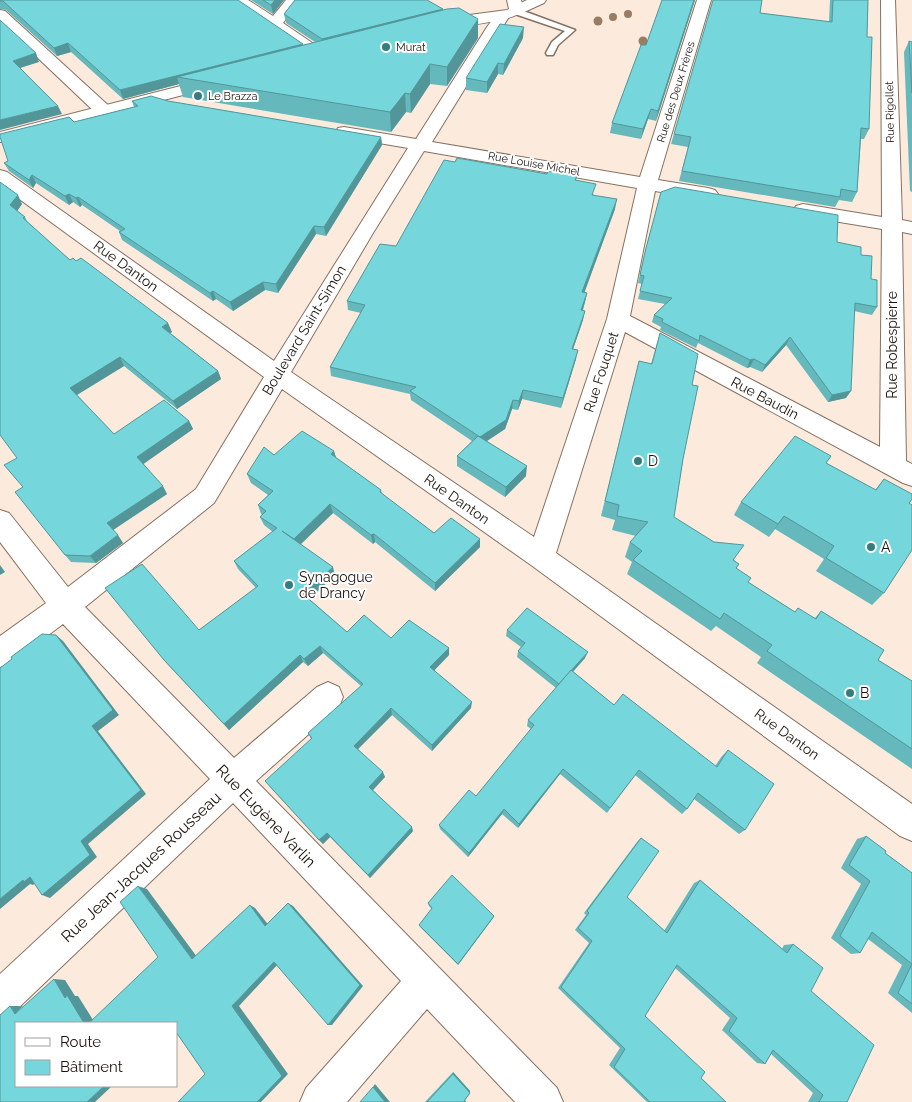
<svg xmlns="http://www.w3.org/2000/svg" width="912" height="1102" font-family="Raleway,sans-serif">
  <rect width="100%" height="100%" fill="#fceadc"/>
  <g fill="none" stroke-linecap="round" stroke-linejoin="round">
    <defs>
      <polygon id="service" points="512,9 518,9 575,30 558,45 553,55 547,55 546,53 552,42 565,31 512,13"/>
      <g id="minor">
        <polygon points="231,0 248,0 273,16 286,0 300,0 283,23 330,55 328,58 316,58"/>
        <path d="M697,0H711L658,180L708,188L715,190L718,194L715,198L708,200L655,191L630,316L880,447L882,229L803,216L796,214L793,210L796,206L803,204L882,217L881,0H895L902,220L912,222V234L902,232L906,461L912,464V486L903,483L625,332L556,553L912,804V841L900,836L531,565L282,389L214,503L85,607L234,758L317,687L328,682L339,687L343,697L339,707L256,781L557,1088L563,1102H515L427,1009L347,1102H300L306,1088L401,981L233,803L13,1013L0,1019V974L210,779L63,624L11,663L0,667V636L46,603L0,542V510L9,513L68,587L196,489L264,377L0,185V170L7,172L274,361L408,148L338,136L335,132L338,128L344,127L416,139L487,27L498,12H508L510,15L432,142L640,177ZM424,151L637,188L607,319L534,537L291,372L373,233Z"/>
        <polygon points="0,10 5,11 110,107 113,111 110,115 104,116 98,115 0,22"/>
      </g>
      <polygon id="tertiary" points="527,0 546,0 544,3 522,13 512,13 510,10 512,7"/>
      <g id="secondary">
        <path d="M507,0H521L524,10C515,22 456,26 439,29L434,27L431,24L434,21L439,19L507,10L509,9Z"/>
        <polygon points="216,77 222,79 224,82 222,85 0,142 0,132"/>
      </g>
    </defs>
    <use href="#service" stroke="#857262" stroke-width="3"/>
    <use href="#minor" stroke="#857262" stroke-width="2"/>
    <use href="#tertiary" stroke="#857262" stroke-width="2"/>
    <use href="#secondary" stroke="#857262" stroke-width="2"/>
    <use href="#service" fill="#fff" fill-rule="evenodd"/>
    <use href="#minor" fill="#fff" fill-rule="evenodd"/>
    <use href="#tertiary" fill="#fff" fill-rule="evenodd"/>
    <use href="#secondary" fill="#fff" fill-rule="evenodd"/>
  </g>
  <g fill="#987c63">
    <circle cx="628" cy="14" r="4"/>
    <circle cx="613" cy="17" r="4"/>
    <circle cx="598" cy="21" r="4.5"/>
    <circle cx="643" cy="41" r="4.5"/>
  </g>
  <g fill="#65b8bc">
    <polygon points="0,0 303,44 303,45 315,42 286,23 284,14 443,10 478,38 447,86 430,84 411,113 406,112 391,132 183,97 179,84 123,99 71,52 57,56 6,10 0,9"/>
    <polygon points="251,0 284,0 273,14"/>
    <polygon points="695,0 656,121 648,119 641,139 610,133 612,123 646,45"/>
    <polygon points="830,0 868,0 867,37 869,129 864,139 861,139 857,192 852,202 839,200 835,207 679,181 688,147 671,144 674,134 760,13 829,22"/>
    <polygon points="523,38 503,75 498,74 487,93 466,90 466,78"/>
    <polygon points="909,41 912,42 912,192 910,191 904,52"/>
    <polygon points="132,101 168,101 381,137 382,145 326,236 316,234 278,293 265,290 233,311 216,299 213,301 122,240 119,232 120,231 82,205 80,207 73,202 69,205 36,183 33,188 9,171 4,163 74,122 134,107"/>
    <polygon points="547,174 577,176 576,180 594,195 615,209 584,292 587,293 583,310 583,320 573,349 576,359 561,408 522,399 518,410 512,409 505,429 487,441 526,476 505,497 457,466 457,456 472,441 411,400 410,394 331,376 330,367 361,313 348,310 347,301 396,246"/>
    <polygon points="0,182 22,204 17,211 25,217 28,223 70,260 172,332 170,333 218,371 221,379 177,409 124,366 77,395 114,434 189,421 193,429 143,464 167,494 113,530 123,543 96,563 71,562 65,555 23,487 17,458"/>
    <polygon points="661,192 837,242 861,255 871,279 877,307 872,315 854,311 846,398 828,402 786,345 762,372 750,367 747,368 698,343 696,348 660,330 661,327 652,322 654,315 665,304 638,299 642,284 638,283 644,256"/>
    <polygon points="660,333 692,385 683,459 674,517 739,564 736,568 748,582 795,612 815,618 821,611 878,660 912,681 912,769 757,663 761,657 716,626 711,631 627,574 632,562 625,557 630,542 636,536 612,530 615,520 601,516 639,361 651,364"/>
    <polygon points="334,451 336,458 381,490 382,494 434,533 480,547 435,591 375,542 373,544 333,513 300,544 335,575 309,599 347,632 391,638 449,648 449,655 434,670 471,708 432,751 392,715 358,749 385,777 373,790 413,831 370,878 330,837 323,844 269,786 311,739 308,733 361,686 323,653 308,666 303,662 229,730 170,667 105,588 199,630 256,588 238,569 234,561 273,532 264,525 260,517 262,515 261,514 258,505 268,495 251,483 247,474 274,455"/>
    <polygon points="831,456 826,463 875,490 884,479 909,503 884,593 872,605 816,571 824,559 775,529 769,537 734,515 741,502"/>
    <polygon points="507,630 585,658 573,672 614,705 715,766 722,756 728,750 745,830 739,834 694,799 687,809 682,814 635,775 607,813 560,774 518,828 502,814 468,857 440,829 439,825 476,796 531,729 527,726 528,720 556,688 517,657 518,651 521,647 506,636"/>
    <polygon points="866,836 885,853 912,873 912,1013 888,993 902,965 868,939 860,953 851,954 831,938 861,884 841,868 857,839"/>
    <polygon points="641,838 627,897 664,931 694,883 700,880 782,949 784,945 793,944 811,991 847,1102 808,1102 813,1093 771,1054 765,1064 757,1063 722,1030 730,1018 675,968 645,1016 701,1078 726,1102 647,1102 609,1065 620,1048 558,988 589,943 575,930 586,915 584,913 637,842"/>
    <polygon points="428,903 493,918 458,965 420,927 419,925 432,909 429,906"/>
    <polygon points="453,1072 470,1091 470,1093 465,1100 467,1102 425,1102"/>
  </g>
  <g fill="#529699">
    <polygon points="275,0 284,0 273,14 271,5"/>
    <polygon points="694,0 695,0 656,121 658,111"/>
    <polygon points="443,9 443,17 323,48 322,39"/>
    <polygon points="478,19 478,38 447,86 447,67"/>
    <polygon points="524,27 523,38 503,75 504,64"/>
    <polygon points="68,43 71,52 57,56 54,48"/>
    <polygon points="303,44 304,52 177,77 179,84 123,99 120,90"/>
    <polygon points="36,53 39,62 17,69 13,61"/>
    <polygon points="498,63 498,74 487,93 487,82"/>
    <polygon points="430,64 430,84 411,113 410,94"/>
    <polygon points="405,93 406,112 391,132 390,112"/>
    <polygon points="58,106 62,114 0,130 0,120"/>
    <polygon points="651,109 648,119 641,139 643,129"/>
    <polygon points="381,137 382,145 326,236 324,227"/>
    <polygon points="32,175 36,183 33,188 29,180"/>
    <polygon points="69,194 73,202 69,205 65,196"/>
    <polygon points="18,195 22,204 15,214 10,205"/>
    <polygon points="78,197 82,205 80,207 76,198"/>
    <polygon points="617,199 615,209 581,302 582,292"/>
    <polygon points="314,226 316,234 278,293 276,284"/>
    <polygon points="263,282 265,290 233,311 230,302"/>
    <polygon points="213,291 216,299 213,301 210,293"/>
    <polygon points="587,293 585,302 580,319 581,310"/>
    <polygon points="585,311 583,320 570,358 572,349"/>
    <polygon points="168,323 172,332 166,335 162,327"/>
    <polygon points="790,337 786,345 762,372 765,365"/>
    <polygon points="578,350 576,359 561,408 563,398"/>
    <polygon points="120,357 124,366 75,396 70,388"/>
    <polygon points="754,359 750,367 747,368 750,360"/>
    <polygon points="218,371 221,379 177,409 173,401"/>
    <polygon points="523,390 522,399 518,410 519,401"/>
    <polygon points="851,391 846,398 828,402 832,395"/>
    <polygon points="513,400 512,409 505,429 479,446 479,437"/>
    <polygon points="189,421 193,429 142,465 137,457"/>
    <polygon points="334,451 337,461 331,454"/>
    <polygon points="527,466 526,476 505,497 506,487"/>
    <polygon points="163,486 167,494 113,530 107,523"/>
    <polygon points="330,504 333,513 297,548 294,539"/>
    <polygon points="784,516 775,529 769,537 778,524"/>
    <polygon points="374,534 375,542 373,544 371,535"/>
    <polygon points="118,535 123,543 96,563 90,556"/>
    <polygon points="480,539 480,547 435,591 435,583"/>
    <polygon points="0,565 5,572 0,575"/>
    <polygon points="333,567 335,575 306,602 303,594"/>
    <polygon points="56,635 63,641 119,715 98,731 146,794 88,844 97,857 50,898 42,895 81,841 92,726"/>
    <polygon points="320,646 323,653 308,666 304,659"/>
    <polygon points="449,648 449,655 431,674 430,667"/>
    <polygon points="588,652 585,658 557,689 559,684"/>
    <polygon points="300,655 303,662 229,730 224,724"/>
    <polygon points="472,702 471,708 432,751 432,745"/>
    <polygon points="391,708 392,715 356,751 354,746"/>
    <polygon points="563,769 560,774 518,828 519,824"/>
    <polygon points="383,772 385,777 371,792 369,787"/>
    <polygon points="504,809 502,814 468,857 469,853"/>
    <polygon points="412,827 413,831 370,878 368,875"/>
    <polygon points="327,833 330,837 323,844 319,840"/>
    <polygon points="30,877 38,880 33,885 30,884 0,909 0,899 23,880"/>
    <polygon points="138,886 147,889 200,961 192,959"/>
    <polygon points="288,903 293,906 363,986 332,1025 328,1025"/>
    <polygon points="250,905 255,908 271,928 265,926"/>
    <polygon points="494,916 493,918 458,965 458,964"/>
    <polygon points="274,962 279,963 239,1006 288,1074 261,1102 257,1102 232,1006"/>
    <polygon points="54,979 65,980 75,996 78,996 95,1023 84,1023 65,998"/>
    <polygon points="10,1006 23,1006 15,1014"/>
    <polygon points="453,1072 470,1091 470,1093 453,1074"/>
    <polygon points="375,1084 390,1102 385,1102 373,1087"/>
    <polygon points="104,1086 112,1086 95,1102 87,1102"/>
  </g>
  <g fill="#75d6db" stroke="#529699">
    <polygon points="0,0 238,0 303,44 120,90 68,43 54,48 3,1 0,1"/>
    <polygon points="263,0 275,0 271,5"/>
    <polygon points="295,0 427,0 443,9 322,39 284,14"/>
    <polygon points="662,0 694,0 658,111 651,109 643,129 612,123 641,45 646,45"/>
    <polygon points="713,0 762,0 760,13 832,22 833,0 868,0 867,37 872,37 869,129 861,128 857,192 841,189 840,197 682,171 691,137 674,134"/>
    <polygon points="459,8 478,19 447,67 430,64 410,94 405,93 390,112 177,77 447,9"/>
    <polygon points="0,20 36,53 13,61 58,106 0,120"/>
    <polygon points="500,24 524,27 504,64 498,63 487,82 466,78"/>
    <polygon points="909,41 912,42 912,93"/>
    <polygon points="151,96 168,101 381,137 324,227 314,226 276,284 263,282 230,302 213,291 210,293 119,232 125,229 78,197 76,198 69,194 65,196 32,175 29,180 4,163 8,161 0,137 0,134 69,117 74,122 138,106 132,101"/>
    <polygon points="457,158 547,174 548,171 577,176 575,180 596,184 592,195 617,199 582,292 587,293 581,310 585,311 572,349 578,350 563,398 523,390 519,401 513,400 506,420 480,437 410,391 416,387 330,367 365,305 347,301 380,244 396,246 444,160 455,162"/>
    <polygon points="0,182 18,195 10,205 25,217 23,218 70,260 73,258 76,261 81,258 168,323 162,327 218,371 173,401 120,357 70,388 114,434 164,400 189,421 137,457 163,486 107,523 118,535 90,556 65,555 15,492 23,487 4,465 17,458 0,435"/>
    <polygon points="675,187 838,215 837,242 861,247 861,255 872,256 871,279 877,280 877,307 855,303 851,391 832,395 790,337 765,365 754,359 750,360 700,335 699,341 662,322 663,319 654,315 672,298 640,291 644,276 640,275 646,248 661,192"/>
    <polygon points="660,333 698,354 692,385 698,386 683,459 674,517 714,542 744,545 733,560 739,564 736,568 751,578 748,582 795,612 798,608 816,619 821,611 884,650 878,660 912,681 912,749 767,651 772,645 724,613 720,619 633,560 642,551 630,542 648,522 617,516 619,505 605,501 639,361 652,364"/>
    <polygon points="302,431 334,451 331,454 381,490 380,492 434,533 451,518 480,539 435,583 374,534 371,535 330,504 294,539 282,531 333,567 303,594 347,632 364,615 391,638 409,620 449,648 430,667 472,702 432,745 391,708 354,746 383,772 369,787 412,827 368,875 327,833 319,840 265,781 312,738 308,733 363,684 320,646 304,659 300,655 224,724 164,660 105,588 142,564 199,630 258,586 234,561 277,528 260,517 266,511 258,505 273,491 247,474 264,447 274,455"/>
    <polygon points="478,436 527,466 506,487 457,456"/>
    <polygon points="795,436 831,456 826,463 876,490 884,479 912,494 912,499 909,503 912,505 912,550 884,593 826,558 834,546 784,516 778,524 741,502"/>
    <polygon points="527,608 588,652 559,684 518,651 525,643 507,630"/>
    <polygon points="42,634 56,635 113,710 92,726 141,790 81,841 90,855 42,895 30,877 24,882 23,880 0,899 0,668 12,659 11,657"/>
    <polygon points="571,670 614,705 623,694 717,767 728,750 774,784 745,830 698,793 687,809 639,770 610,808 563,769 519,824 504,809 469,853 439,825 469,790 476,796 534,725 528,720"/>
    <polygon points="866,836 886,851 885,853 912,873 912,964 872,932 860,953 840,936 870,881 849,865"/>
    <polygon points="641,838 659,851 627,897 667,933 700,880 787,953 793,944 823,968 811,991 874,1045 847,1102 819,1102 823,1095 773,1050 765,1064 729,1031 737,1018 677,965 645,1016 705,1072 701,1078 726,1102 650,1102 614,1067 625,1049 561,987 592,941 578,928 589,913 587,911"/>
    <polygon points="452,875 494,916 458,964 419,925 432,908 428,903"/>
    <polygon points="138,886 192,959 250,905 265,926 288,903 360,985 328,1025 274,962 232,1006 282,1076 257,1102 178,1102 205,1074 176,1032 176,1023 170,1023 169,1022 167,1023 89,1023 158,957 120,902"/>
    <polygon points="912,964 912,1004 898,993"/>
    <polygon points="54,979 65,998 67,995 84,1023 16,1023 16,1086 104,1086 87,1102 0,1102 0,1015 10,1006 15,1014"/>
    <polygon points="453,1074 470,1093 464,1101 465,1102 427,1102"/>
    <polygon points="373,1087 385,1102 360,1102"/>
  </g>
  <g fill="#337c80" stroke="#fff" stroke-width="2">
    <circle cx="386" cy="47" r="5"/>
    <circle cx="198" cy="96" r="5"/>
    <circle cx="638" cy="461" r="5"/>
    <circle cx="871" cy="547" r="5"/>
    <circle cx="289" cy="585" r="5"/>
    <circle cx="850" cy="693" r="5"/>
  </g>
  <g text-anchor="middle" dominant-baseline="central" stroke-width="4" stroke-linejoin="round" paint-order="stroke">
    <g font-size="11" fill="#1c140e" stroke="#fff" text-anchor="start">
      <text x="396" y="47">Murat</text>
      <text x="208" y="96">Le Brazza</text>
    </g>
    <g font-size="11" fill="#1c140e" stroke="#fff">
      <text transform="translate(676 92) rotate(-73)">Rue des Deux Frères</text>
      <text transform="translate(890 112) rotate(-91)">Rue Rigollet</text>
      <text transform="translate(534 164) rotate(10)">Rue Louise Michel</text>
    </g>
    <g font-size="14" fill="#1c140e" stroke="#fff">
      <text transform="translate(126 266) rotate(36)">Rue Danton</text>
      <text transform="translate(304 330) rotate(-59)">Boulevard Saint-Simon</text>
      <text transform="translate(892 345) rotate(-90)">Rue Robespierre</text>
      <text transform="translate(601 372) rotate(-72)">Rue Fouquet</text>
      <text transform="translate(765 398) rotate(28)">Rue Baudin</text>
      <text transform="translate(457 499) rotate(35)">Rue Danton</text>
      <text transform="translate(787 734) rotate(36)">Rue Danton</text>
    </g>
    <g font-size="14" fill="#1c140e" stroke="#fff" text-anchor="start">
      <text x="648" y="461">D</text>
      <text x="881" y="547">A</text>
      <text x="299" y="577">Synagogue<tspan x="299" dy="16">de Drancy</tspan></text>
      <text x="860" y="693">B</text>
    </g>
    <g font-size="16" fill="#1c140e" stroke="#fff">
      <text transform="translate(266 816) rotate(46)">Rue Eugène Varlin</text>
      <text transform="translate(141 867) rotate(-43)">Rue Jean-Jacques Rousseau</text>
    </g>
  </g>
  <rect x="15" y="1022" width="162" height="65" fill="#ffffff" stroke="#a4a19f"/>
  <rect x="25" y="1038" width="25" height="8" fill="#ffffff" stroke="#a4a19f"/>
  <text x="60" y="1047" font-size="15" fill="#1c140e">Route</text>
  <rect x="25" y="1060" width="25" height="15" fill="#75d6db" stroke="#a4a19f"/>
  <text x="60" y="1072" font-size="15" fill="#1c140e">Bâtiment</text>
</svg>
